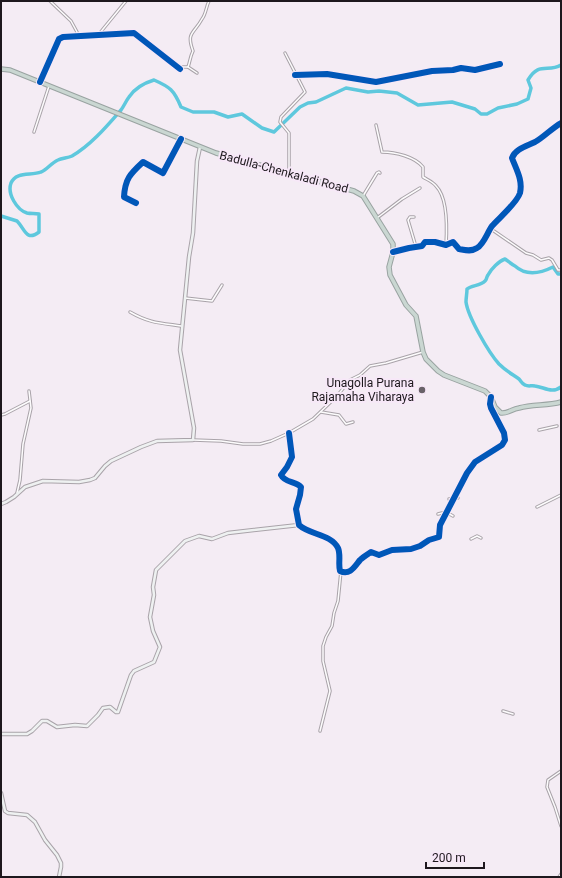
<svg xmlns="http://www.w3.org/2000/svg" width="562" height="878" font-family="Roboto,sans-serif">
  <rect width="100%" height="100%" fill="#f4ecf4"/>
  <g fill="none" stroke-linecap="round" stroke-linejoin="round">
    <g stroke="#5ec8dd" stroke-width="3.5">
      <path d="M1,216L17,221C25,229 26,242 39,232V214C35,213 31,214 27,213C17,210 7,194 11,183C16,171 31,176 41,172C47,170 51,163 58,160C62,158 68,158 72,156C91,145 107,126 121,110C124,106 126,101 129,97C135,88 144,83 154,80C170,87 174,90 181,107L193,112H214L228,117L242,114L262,128L274,132L300,107L308,103L316,102L346,88L368,92L379,91L397,93L418,105L452,102L475,109L481,114H487L498,108L517,104L528,99L531,88L528,80C539,61 548,73 561,65"/>
      <path d="M561,274H558L553,267C541,273 527,277 515,266C511,264 508,261 505,259C499,261 491,269 488,275C486,278 487,279 485,281C480,286 472,285 467,289C467,293 466,298 466,302C468,317 489,353 499,364C506,371 512,374 519,379C521,381 522,384 525,385C529,387 531,385 535,386C544,387 552,394 561,387"/>
    </g>
    <defs>
      <g id="street">
        <polyline points="50,1 71,21 77,32 77,36"/>
        <polyline points="99,34 126,1"/>
        <polyline points="285,53 305,92 281,117 280,122 289,133 289,172"/>
        <path d="M182,67H188C190,62 190,57 193,51C186,32 194,34 202,19C206,14 206,7 209,1"/>
        <polyline points="188,67 197,73"/>
        <polyline points="295,75 327,74 376,82 432,71 453,70 461,68 475,70 500,64"/>
        <polyline points="40,81 59,39 63,37 134,33 180,69"/>
        <path d="M376,125L382,152C396,152 415,157 423,167V177C428,180 433,182 436,186C448,198 447,229 446,245"/>
        <polyline points="34,132 49,86"/>
        <polyline points="363,196 377,173 379,172 380,173"/>
        <path d="M136,203L124,197C125,179 130,174 143,162L163,173L181,139"/>
        <polyline points="414,217 410,217 408,220 416,247"/>
        <polyline points="377,218 402,199 420,188"/>
        <polyline points="491,229 526,253 533,255 541,260 549,258 552,260 558,270 561,270"/>
        <path d="M394,252L409,248L422,246L425,242H435L446,245L453,242L459,249C465,250 471,252 477,248C484,244 487,233 492,226C499,218 517,203 520,193C523,180 516,169 512,158C515,149 527,146 535,142C544,137 552,128 561,123"/>
        <polyline points="185,298 212,301 222,285"/>
        <path d="M130,312C149,323 160,323 181,326"/>
        <polyline points="321,412 339,415 346,424 353,422"/>
        <polyline points="1,415 5,414 30,401"/>
        <polyline points="539,430 557,426"/>
        <path d="M289,433L292,457L287,467L281,475C285,483 295,481 301,487L300,495L296,509L299,525C310,535 331,534 338,548C341,555 338,564 340,571C350,576 355,566 360,560C363,557 368,554 371,552L379,555L392,550L411,549L420,546L429,540L439,537L440,525L467,473L475,462L502,445L505,440L504,433L491,408L490,404L491,399"/>
        <polyline points="193,440 221,441 243,444 260,444 271,441 289,433 313,419 337,396 350,380 360,375 370,366 386,363 423,352"/>
        <polyline points="17,493 20,480 23,444 31,408 29,391"/>
        <polyline points="449,499 458,498"/>
        <polyline points="537,507 561,495"/>
        <polyline points="438,514 446,512 453,516"/>
        <polyline points="471,539 477,536 481,538"/>
        <polyline points="503,711 513,714"/>
        <polyline points="320,731 330,691 323,661 323,646 326,637 332,626 334,613 338,601 341,571"/>
        <polyline points="561,771 548,780 547,787 555,807 561,826"/>
        <polyline points="559,877 561,874"/>
      </g>
      <g id="secondary">
        <polyline points="1,504 6,502 14,497 25,487 43,481 79,482 90,480 95,478 105,466 111,461 141,447 157,441 193,440 194,428 180,350 189,257 193,233 197,161 200,147"/>
        <polyline points="1,734 27,734 32,731 42,721 47,721 57,727 75,725 87,726 98,715 103,708 110,707 116,712 118,712 131,675 134,671 154,662 160,647 153,631 150,617 154,595 153,587 156,570 185,541 199,536 212,539 228,533 299,525"/>
        <polyline points="1,793 5,811 8,813 27,815 35,822 45,840 57,855 61,863 61,867 59,877"/>
      </g>
      <path id="highway" d="M1,69L10,70L216,153L354,191L363,196L393,244V252L389,267L390,275L406,305L416,316L423,352L426,359L438,371L444,375L485,391L491,397L495,407L501,413C507,414 512,409 519,408C533,404 547,406 561,402"/>
    </defs>
    <use href="#street" stroke="#a9a3a9" stroke-width="3.5"/>
    <use href="#secondary" stroke="#a9a3a9" stroke-width="4.5"/>
    <use href="#highway" stroke="#99a3a1" stroke-width="5.5"/>
    <use href="#street" stroke="#fdfcfd" stroke-width="1.5"/>
    <use href="#secondary" stroke="#eef1f1" stroke-width="2.5"/>
    <use href="#highway" stroke="#cad7d2" stroke-width="3.5"/>
    <defs>
      <g id="cycleway">
        <polyline points="295,75 327,74 376,82 432,71 453,70 461,68 475,70 500,64"/>
        <polyline points="40,82 59,39 63,37 134,33 180,69"/>
        <path d="M136,203L124,197C125,179 130,174 143,162L163,173L181,139"/>
        <path d="M393,252L409,248L422,246L425,242H435L446,245L453,242L459,249C465,250 471,252 477,248C484,244 487,233 492,226C499,218 517,203 520,193C523,180 516,169 512,158C515,149 527,146 535,142C544,137 552,128 561,123"/>
        <path d="M289,433L292,457L287,467L281,475C285,483 295,481 301,487L300,495L296,509L299,525C310,535 331,534 338,548C341,555 338,564 340,571C350,576 355,566 360,560C363,557 368,554 371,552L379,555L392,550L411,549L420,546L429,540L439,537L440,525L467,473L475,462L502,445L505,440L504,433L491,408L490,404L491,397"/>
      </g>
    </defs>
    <use href="#cycleway" stroke="#f7e8f8" stroke-width="8"/>
    <use href="#cycleway" stroke="#0057b8" stroke-width="6"/>
  </g>
  <circle fill="#686268" stroke="#f7e8f8" stroke-width="1.5" cx="422" cy="390" r="4"/>
  <g text-anchor="middle" dominant-baseline="central" stroke-width="4" stroke-linejoin="round" paint-order="stroke">
    <g font-size="12" fill="#1d181d" stroke="#f7e8f8">
      <text transform="translate(284 172) rotate(15)">Badulla-Chenkaladi Road</text>
    </g>
    <g font-size="12" fill="#1d181d" stroke="#f7e8f8" text-anchor="end">
      <text x="414" y="383">Unagolla Purana<tspan x="414" dy="14">Rajamaha Viharaya</tspan></text>
    </g>
  </g>
  <rect width="562" height="878" fill="none" stroke="#1d181d" stroke-width="4"/>
  <path d="M426 862v6h58v-6" fill="none" stroke="#1d181d" stroke-width="2"/>
  <text x="432" y="862" font-size="12" fill="#1d181d" stroke="#f7e8f8" stroke-width="3" paint-order="stroke">200 m</text>
</svg>
